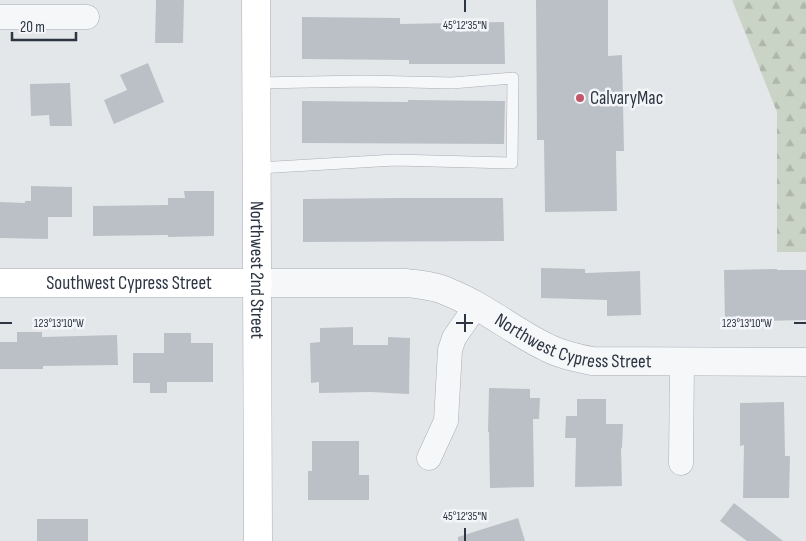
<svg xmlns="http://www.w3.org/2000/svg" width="806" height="541" font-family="'Sofia Sans Condensed',sans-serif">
  <defs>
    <pattern id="forest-firs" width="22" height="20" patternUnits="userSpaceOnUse" patternTransform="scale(1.25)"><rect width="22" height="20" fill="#cad4c6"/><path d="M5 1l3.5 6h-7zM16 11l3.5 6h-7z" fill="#aeb7ab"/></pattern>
  </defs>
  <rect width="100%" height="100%" fill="#e4e7ea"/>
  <polygon fill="url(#forest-firs)" points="732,0 806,0 806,252 777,252 777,112"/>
  <g fill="#bbc0c7">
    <polygon points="156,0 184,0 183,43 155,43"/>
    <polygon points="536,0 608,0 608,56 622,55 624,151 616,151 617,211 545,212 544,140 537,140"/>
    <polygon points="302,17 400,18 400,24 504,22 505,64 409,64 409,60 302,59"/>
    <polygon points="148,63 164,102 114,124 104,100 127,90 120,75"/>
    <polygon points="70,83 72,126 50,126 49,115 31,116 30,84"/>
    <polygon points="408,100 505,101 504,144 302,143 302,101 408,102"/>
    <polygon points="31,186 72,187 72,217 48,217 48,239 0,238 0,202 25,203 25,201 31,201"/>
    <polygon points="184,191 214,191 214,236 168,237 168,235 93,236 93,206 168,205 168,198 185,198"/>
    <polygon points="400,198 503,198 504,241 303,242 303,199"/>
    <polygon points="541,268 585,269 585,273 640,271 641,315 607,316 607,300 541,298"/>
    <polygon points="777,269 777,270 806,270 806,320 725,322 724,270"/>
    <polygon points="353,327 353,345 388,345 388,337 410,338 409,394 371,392 319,393 319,382 311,383 310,343 320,342 320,328"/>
    <polygon points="17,332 42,332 42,337 117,335 118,365 43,366 43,369 0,369 0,342 17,342"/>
    <polygon points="164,333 191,333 191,343 213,343 213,382 167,382 167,393 150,393 150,383 133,383 133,353 164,353"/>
    <polygon points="489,388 530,389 530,398 540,398 539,419 533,419 534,487 490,488 489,432 488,432"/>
    <polygon points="577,399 606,399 606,424 623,424 622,448 621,448 622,486 575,487 576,438 565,438 566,416 577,416"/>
    <polygon points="784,402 785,456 790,456 789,498 743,498 744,445 740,446 740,403"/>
    <polygon points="312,441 359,441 359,475 369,475 369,500 308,500 308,471 312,471"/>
    <polygon points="734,503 783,541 747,541 720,521"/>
    <polygon points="518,518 525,541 458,541 458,537"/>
    <rect x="37" y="519" width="51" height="22"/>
  </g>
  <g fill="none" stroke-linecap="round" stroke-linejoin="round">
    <defs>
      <polyline id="service" points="257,83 364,81 452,83 513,78 512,163 395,160 258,168"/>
      <g id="minor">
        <polyline points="0,17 87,17"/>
        <polyline points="429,458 446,421 450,350 454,338 476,306"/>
        <polyline points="681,463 682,361"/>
      </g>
      <g id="tertiary">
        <path id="s1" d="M258,283H407C421,285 436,286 448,292C484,306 514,332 548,348C562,355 577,358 592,361L806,362"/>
      </g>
      <g id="secondary">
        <path id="s2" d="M256,0L258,541"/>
        <path id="s3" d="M0,283H258"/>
      </g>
    </defs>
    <use href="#service" stroke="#a9aeb4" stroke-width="12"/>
    <use href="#minor" stroke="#a9aeb4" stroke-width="25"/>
    <use href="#tertiary" stroke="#a9aeb4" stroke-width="29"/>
    <use href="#secondary" stroke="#a9aeb4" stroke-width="29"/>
    <use href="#service" stroke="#f6f7f9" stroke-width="11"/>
    <use href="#minor" stroke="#f6f7f9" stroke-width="24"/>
    <use href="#tertiary" stroke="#f6f7f9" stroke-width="28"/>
    <use href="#secondary" stroke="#fff" stroke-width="28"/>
  </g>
  <path fill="none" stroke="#2d3542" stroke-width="2" d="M465,0V12M465,314V332M0,323H12M456,323H473M794,323H806M465,528V541"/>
  <circle fill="#c45469" stroke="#f3f5f8" stroke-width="2" cx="580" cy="98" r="5"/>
  <g text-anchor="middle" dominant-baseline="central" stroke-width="5" stroke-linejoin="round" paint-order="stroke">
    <g font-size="19" fill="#2d3542" stroke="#f3f5f8" text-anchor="start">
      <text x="590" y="98">CalvaryMac</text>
    </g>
    <g font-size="19" fill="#2d3542" stroke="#f3f5f8">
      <text stroke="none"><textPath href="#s2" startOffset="270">Northwest 2nd Street</textPath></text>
      <text stroke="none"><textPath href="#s3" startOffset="129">Southwest Cypress Street</textPath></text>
      <text stroke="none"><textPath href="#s1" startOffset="329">Northwest Cypress Street</textPath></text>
    </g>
  </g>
  <g font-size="12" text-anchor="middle" fill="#2d3542" stroke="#f3f5f8" stroke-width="5" stroke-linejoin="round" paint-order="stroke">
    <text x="465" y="29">45°12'35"N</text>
    <text x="747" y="327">123°13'10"W</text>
    <text x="59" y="327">123°13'10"W</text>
    <text x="465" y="520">45°12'35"N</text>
  </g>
  <path d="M12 32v8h64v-8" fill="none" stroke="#2d3542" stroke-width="2.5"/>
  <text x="20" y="32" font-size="15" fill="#2d3542" stroke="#f3f5f8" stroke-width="4" paint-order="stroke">20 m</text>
</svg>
